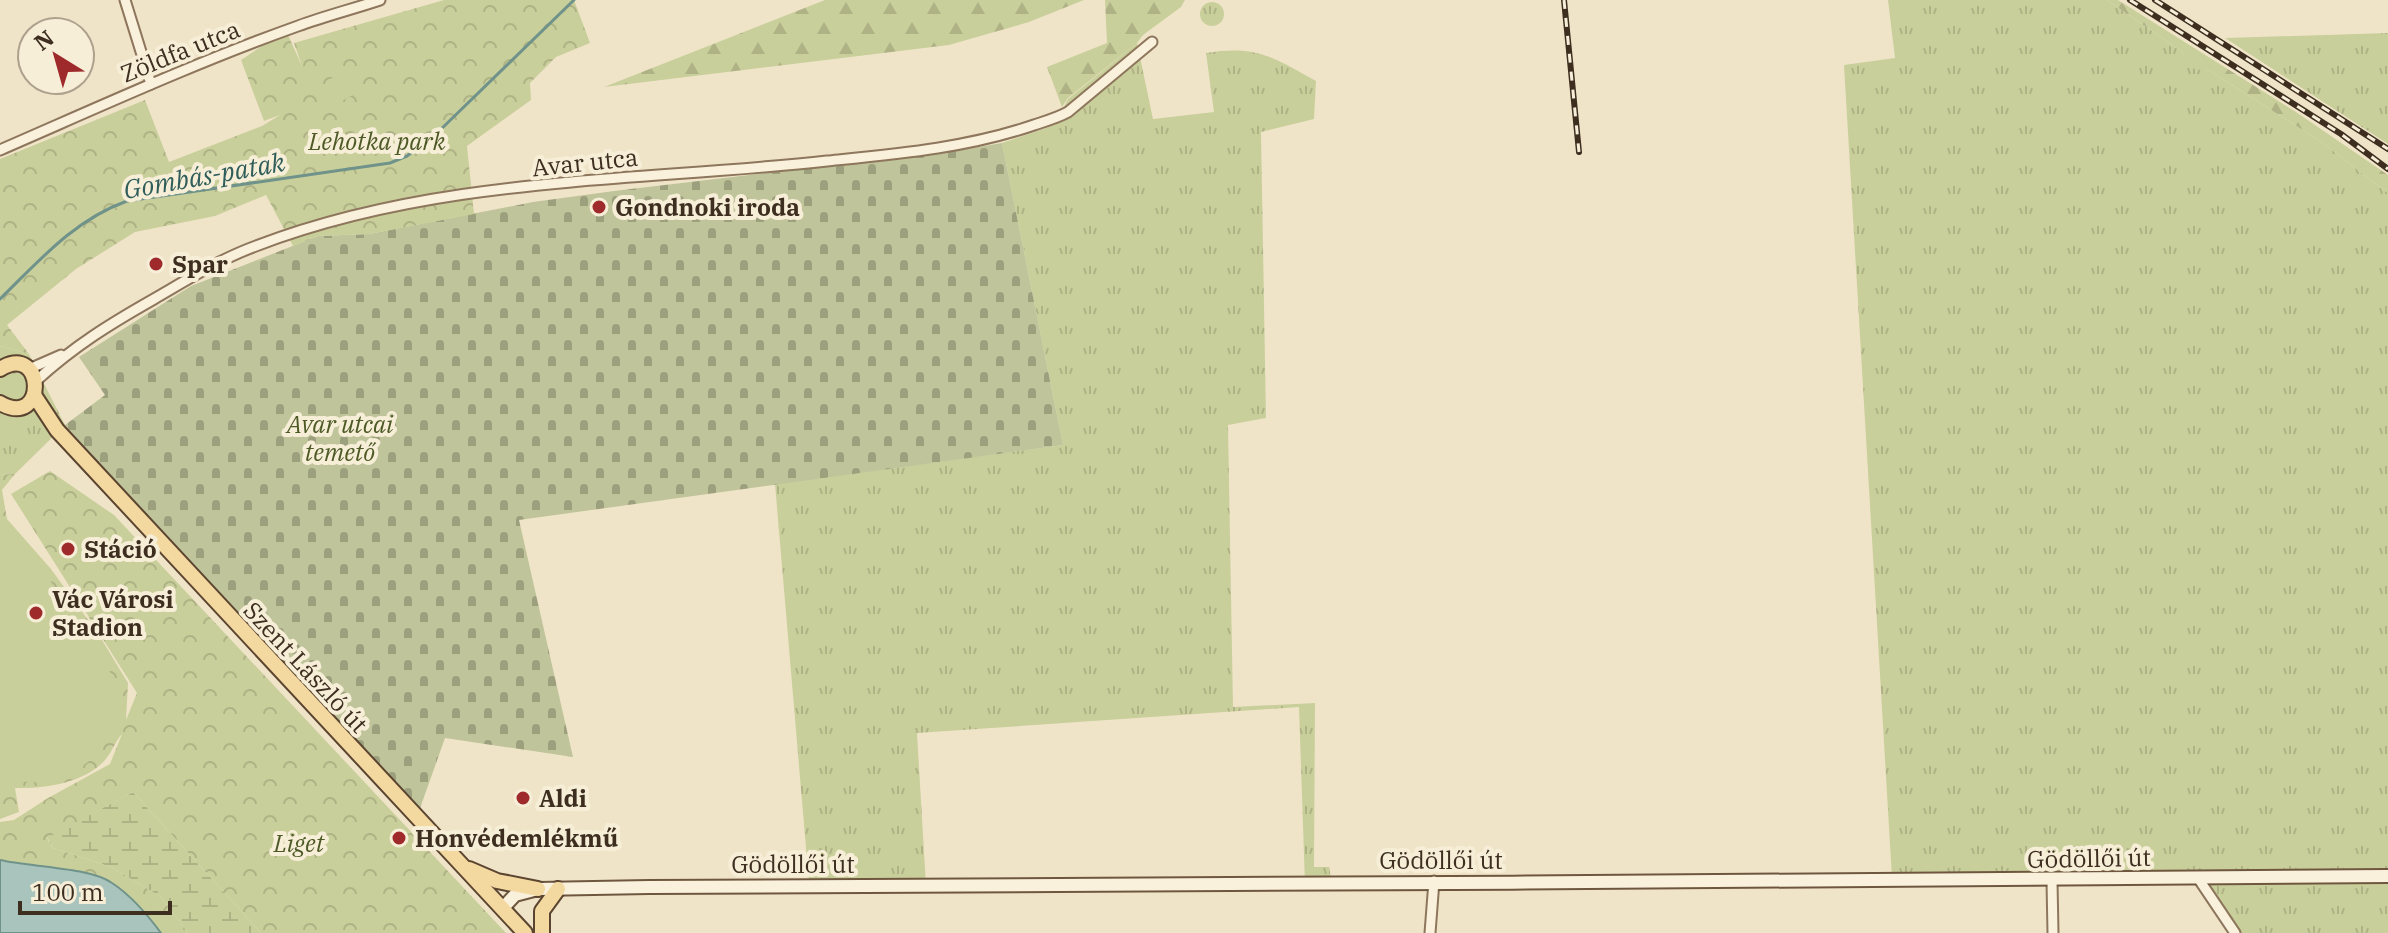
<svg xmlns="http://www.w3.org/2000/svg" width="2388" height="933" font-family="'IBM Plex Serif',serif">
  <defs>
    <pattern id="grass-tufts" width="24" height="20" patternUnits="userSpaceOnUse" patternTransform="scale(2)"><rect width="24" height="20" fill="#c9cf9b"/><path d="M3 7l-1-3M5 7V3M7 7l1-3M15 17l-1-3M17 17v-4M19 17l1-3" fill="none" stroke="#aeb285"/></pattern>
    <pattern id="forest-firs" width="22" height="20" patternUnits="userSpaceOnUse" patternTransform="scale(2)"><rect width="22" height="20" fill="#c9cf9b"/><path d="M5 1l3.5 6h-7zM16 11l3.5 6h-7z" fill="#aeb285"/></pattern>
    <pattern id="wetland-marsh" width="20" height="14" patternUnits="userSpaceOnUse" patternTransform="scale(2)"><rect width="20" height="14" fill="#c9cf9b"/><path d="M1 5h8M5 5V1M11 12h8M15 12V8" fill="none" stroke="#aeb285"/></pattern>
    <pattern id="cemetery-stones" width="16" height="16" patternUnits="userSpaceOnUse" patternTransform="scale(2)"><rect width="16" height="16" fill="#bfc49a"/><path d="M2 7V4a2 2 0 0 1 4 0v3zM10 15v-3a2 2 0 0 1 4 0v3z" fill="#9ca07d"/></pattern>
    <pattern id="park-crowns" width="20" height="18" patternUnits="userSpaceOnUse" patternTransform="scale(2)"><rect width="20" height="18" fill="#c9cf9b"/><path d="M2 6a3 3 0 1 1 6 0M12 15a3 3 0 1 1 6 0" fill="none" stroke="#aeb285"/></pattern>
  </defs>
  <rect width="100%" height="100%" fill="#f0e4c8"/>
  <g fill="url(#grass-tufts)">
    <polygon points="1888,0 2107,0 2181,51 2194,68 2210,71 2320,141 2388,193 2388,933 2228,933 2189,876 1892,878 1844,65 1895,58"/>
    <circle cx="1212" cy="14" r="12"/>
    <polygon points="2388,33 2388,144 2225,38"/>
    <path d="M1137,43L1153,119L1214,112L1206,53C1256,45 1273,57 1316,81L1314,119L1261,132L1266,418L1228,425L1233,707L1315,703L1314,867H1329L1332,884L1305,885L1299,707L917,733L926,886L809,883L775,484L1063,445L1002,143L1055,125L1068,99Z"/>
    <polygon points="0,346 29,354 65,425 15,474 0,475"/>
  </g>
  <g fill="url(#forest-firs)">
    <polygon points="825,0 1084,0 1029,22 949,45 604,87"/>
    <polygon points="1105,0 1185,0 1181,7 1143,35 1137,43 1068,98 1062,107 1047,67 1107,43"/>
    <polygon points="2107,0 2118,0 2296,112 2388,175 2388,193 2320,141 2210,71 2194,69 2181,51"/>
  </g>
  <polygon fill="url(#wetland-marsh)" points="133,792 261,933 188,933 161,897 111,867 53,848 47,837"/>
  <polygon fill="url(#cemetery-stones)" points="1002,143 1063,445 519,520 573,757 445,738 418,814 404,805 65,425 105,395 79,357 191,286 318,236 369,234 533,202 614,191 961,150"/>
  <g fill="url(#park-crowns)">
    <polygon points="444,0 574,0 590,43 556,57 530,83 531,100 467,146 474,214 369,234 318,236 293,246 266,195 215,216 135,232 76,269 7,325 29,354 0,346 0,159 145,100 169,162 262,126 280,115 264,121 241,60 262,46 288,35 302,66 294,43"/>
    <path d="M50,471L114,515L506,933H261L133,792L47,838L53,848L111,867L161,897L188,933H161C147,914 132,896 112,883C89,867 29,867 0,860V822L14,820L48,798L110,764L122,734C116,740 112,752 105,760C85,783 44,789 15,788L19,812L0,819V475L15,474L2,490L7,519L51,569L99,635L128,683L126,720L137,693L11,494Z"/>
  </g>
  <g fill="#c9cf9b">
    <polygon points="349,69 360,91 340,102 328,80"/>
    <path d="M0,525L14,532L29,548L114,678C116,686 119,695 118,703C118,741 85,773 49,781C33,784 15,781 0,777Z"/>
  </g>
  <path fill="#a9c4bc" stroke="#6f938a" stroke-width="2" d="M0,860C29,867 89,867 112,883C132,896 147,914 161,933H0Z"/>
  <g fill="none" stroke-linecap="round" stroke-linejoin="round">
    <path stroke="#6f938a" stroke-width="3" d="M0,299C39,261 74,220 127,201L390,163L407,156L435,135L574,0"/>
    <defs>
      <g id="street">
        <polyline points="125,0 151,84"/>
        <path d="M0,150C99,107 197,62 298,26C325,16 353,9 380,0"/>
        <polyline points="29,369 61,355"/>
        <path d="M36,381C74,346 110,324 154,299C187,280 220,259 256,246C438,176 636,182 827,161C897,154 967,148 1034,125C1046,121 1057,118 1068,112L1152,42"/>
        <polyline points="2198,878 2235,933"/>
        <polyline points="2052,881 2053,933"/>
        <polyline points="1430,933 1434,881"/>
      </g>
      <path id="secondary" d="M502,909L515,895L538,889L649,887C1229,883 1808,883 2388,876"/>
      <g id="primary">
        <path d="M0,369C45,341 48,430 0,403"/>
        <polyline points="34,395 57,430 525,933"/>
        <polyline points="469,869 497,881 538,889"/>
        <polyline points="542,933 542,911 558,889"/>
      </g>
    </defs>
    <use href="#street" stroke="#8d765c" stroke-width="13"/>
    <use href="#secondary" stroke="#6f573f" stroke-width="16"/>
    <use href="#primary" stroke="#5b4430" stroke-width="18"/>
    <use href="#street" stroke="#faf1dc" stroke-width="9"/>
    <use href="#secondary" stroke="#faf1dc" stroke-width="12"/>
    <use href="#primary" stroke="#f3d9a0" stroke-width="14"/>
    <defs>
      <g id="rail">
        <polyline points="1564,0 1579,152"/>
        <polyline points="2130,0 2341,134 2388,169"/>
        <polyline points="2155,0 2388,149"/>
      </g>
    </defs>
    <use href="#rail" stroke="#3d2e20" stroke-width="6"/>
    <use href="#rail" stroke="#f7eed8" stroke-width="3" stroke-dasharray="9" stroke-linecap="butt"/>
  </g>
  <g fill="#9e2a2b" stroke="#f7eed8" stroke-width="3">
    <circle cx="599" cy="207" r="8"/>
    <circle cx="156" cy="264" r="8"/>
    <circle cx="68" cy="549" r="8"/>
    <circle cx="36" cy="613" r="8"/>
    <circle cx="523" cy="798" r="8"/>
    <circle cx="399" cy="838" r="8"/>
  </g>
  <g text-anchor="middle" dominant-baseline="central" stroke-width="8" stroke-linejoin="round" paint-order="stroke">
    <g font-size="24" fill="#3d2e20" stroke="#f7eed8">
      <text transform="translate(180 51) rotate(-22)">Zöldfa utca</text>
      <text transform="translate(585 162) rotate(-6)">Avar utca</text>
      <text transform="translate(306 667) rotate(47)">Szent László út</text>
      <text transform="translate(2089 858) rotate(-1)">Gödöllői út</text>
      <text x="1441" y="860">Gödöllői út</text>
      <text x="793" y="864">Gödöllői út</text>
    </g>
    <g font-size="24" font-style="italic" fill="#4d5a26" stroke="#f7eed8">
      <text x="377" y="141">Lehotka park</text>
      <text x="340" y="424">Avar utcai<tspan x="340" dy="28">temető</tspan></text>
      <text x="299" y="843">Liget</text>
    </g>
    <g font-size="24" font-weight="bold" fill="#3d2e20" stroke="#f7eed8" text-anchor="start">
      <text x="615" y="207">Gondnoki iroda</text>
      <text x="172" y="264">Spar</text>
      <text x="84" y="549">Stáció</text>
      <text x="52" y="599">Vác Városi<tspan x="52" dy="28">Stadion</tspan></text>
      <text x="539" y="798">Aldi</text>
      <text x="415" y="838">Honvédemlékmű</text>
    </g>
    <g font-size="26" font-style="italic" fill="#2f5d5a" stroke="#f7eed8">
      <text transform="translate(204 175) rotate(-10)">Gombás-patak</text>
    </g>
  </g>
  <g transform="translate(56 56) rotate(323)"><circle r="38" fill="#f7eed8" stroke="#ada18e" stroke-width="2"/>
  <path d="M0-6L14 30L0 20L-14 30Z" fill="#9e2a2b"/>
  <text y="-12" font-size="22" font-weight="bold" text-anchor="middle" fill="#3d2e20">N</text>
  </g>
  <path d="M20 901v12h150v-12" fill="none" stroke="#3d2e20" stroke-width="4"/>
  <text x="32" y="901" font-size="24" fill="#3d2e20" stroke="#f7eed8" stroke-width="6" paint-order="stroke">100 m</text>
</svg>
